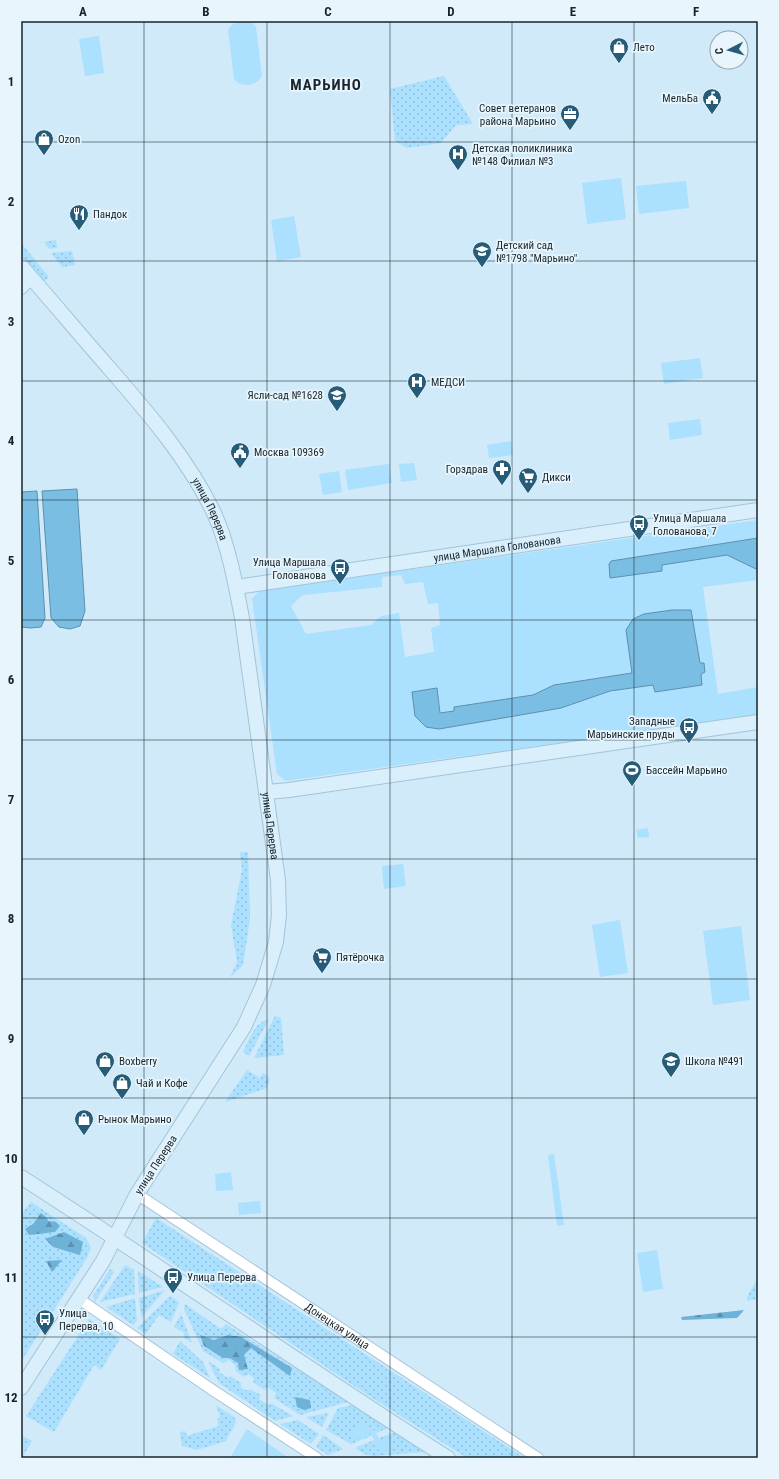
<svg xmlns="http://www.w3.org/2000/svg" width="779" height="1479" font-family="'Roboto Condensed',sans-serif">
  <defs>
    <pattern id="grass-dots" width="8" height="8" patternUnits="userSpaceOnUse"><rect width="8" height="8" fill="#abe0fe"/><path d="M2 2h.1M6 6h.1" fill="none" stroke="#92c0da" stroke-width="1.8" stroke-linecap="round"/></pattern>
    <pattern id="forest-firs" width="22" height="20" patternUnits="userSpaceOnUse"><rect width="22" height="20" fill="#6fb2d7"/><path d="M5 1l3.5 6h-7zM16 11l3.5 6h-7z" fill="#5a91af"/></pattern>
  </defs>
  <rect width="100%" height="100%" fill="#d0eafa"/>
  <g fill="url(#grass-dots)">
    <polygon points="444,76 473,124 456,125 441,143 407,148 395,141 390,89"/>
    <polygon points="56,240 57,248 49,249 44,242"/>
    <polygon points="21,243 49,277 44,282 21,256"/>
    <polygon points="72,251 75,265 62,267 51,253"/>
    <polygon points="240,852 248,852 250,919 243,965 230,978 237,962 231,925 242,870"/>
    <polygon points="275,1016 281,1018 284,1055 254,1058"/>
    <path d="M269,1019L249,1056L243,1052C250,1038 254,1023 269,1019Z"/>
    <polygon points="247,1070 260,1078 263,1073 268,1076 270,1080 267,1088 225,1102"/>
    <polygon points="31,1202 86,1238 91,1247 87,1258 21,1362 21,1214"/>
    <polygon points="156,1218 525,1458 467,1458 366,1394 142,1243"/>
    <polygon points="125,1265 134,1270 135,1294 100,1302"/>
    <polygon points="110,1269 114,1272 95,1302 93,1296"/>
    <polygon points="138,1271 163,1287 139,1293"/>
    <polygon points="758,1277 758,1299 747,1301 747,1297"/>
    <polygon points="165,1290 141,1318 139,1298"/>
    <polygon points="170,1296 179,1302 171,1322 159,1315 146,1334 137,1328"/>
    <polygon points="135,1298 137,1321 133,1325 106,1307"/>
    <polygon points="185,1304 221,1329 226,1324 348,1402 300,1415 274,1398 276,1393 267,1387 265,1390 253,1382 254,1378 248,1374 244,1377 236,1371 235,1365 229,1360 223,1363 203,1351 184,1309"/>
    <polygon points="181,1314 192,1343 184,1337 184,1333 174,1327"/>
    <polygon points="89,1319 120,1339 101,1370 94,1365 54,1432 26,1416"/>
    <polygon points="180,1341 203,1362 210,1378 173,1354"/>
    <polygon points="208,1361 220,1369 219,1372 228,1378 230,1376 241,1383 241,1387 245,1390 251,1390 261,1395 259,1399 269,1405 271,1403 293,1416 275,1421 219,1383"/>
    <polygon points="216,1405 235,1418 236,1422 226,1441 197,1450 182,1446 180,1432 185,1431 187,1436 219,1426 217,1419 220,1417"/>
    <polygon points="353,1405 389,1428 376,1433 374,1430 370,1433 371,1436 351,1444 326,1430 338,1408"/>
    <polygon points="329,1413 322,1427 306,1417"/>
    <polygon points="298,1420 319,1434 311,1444 280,1424"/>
    <polygon points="395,1432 427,1452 373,1456 364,1454 355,1448 374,1440 376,1443 380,1440 379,1438"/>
    <polygon points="21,1435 32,1441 22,1458 21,1458"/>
    <polygon points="323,1435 343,1449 328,1455 316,1447"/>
  </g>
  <g fill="url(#forest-firs)">
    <polygon points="41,1213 47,1218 48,1221 56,1222 60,1226 55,1232 29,1235 25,1229 33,1224"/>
    <polygon points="64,1232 83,1242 80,1255 53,1247 45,1239"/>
    <polygon points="62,1260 52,1272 46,1261"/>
    <polygon points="744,1310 737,1318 682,1320 681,1317"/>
    <polygon points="200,1335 214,1340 228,1335 241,1337 292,1368 290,1376 251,1348 244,1355 248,1369 239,1370 238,1363 230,1358 223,1358 204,1346"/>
    <polygon points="295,1397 310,1400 311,1408 304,1410 297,1407"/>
  </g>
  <g fill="#abe0fe" fill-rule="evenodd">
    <path d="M247,21L253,23L256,27L262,76C257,86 240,88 234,79L228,30C232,22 239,22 247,21Z"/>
    <polygon points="99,36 104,73 85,76 79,39"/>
    <polygon points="621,178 626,219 587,224 582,183"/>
    <polygon points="686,181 689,208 639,214 636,186"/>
    <polygon points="294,216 301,257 277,261 271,220"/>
    <polygon points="700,358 703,378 664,384 661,363"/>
    <polygon points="700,419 702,435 670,440 668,423"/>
    <polygon points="511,441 513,455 489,458 487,445"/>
    <polygon points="414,463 417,480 401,482 399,464"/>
    <polygon points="389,464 392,483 348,490 345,470"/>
    <polygon points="339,471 342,492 323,495 319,474"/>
    <path d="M758,520V538L612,561L609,564L611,578L662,571L661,565L727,555L756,569L758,568V580L703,587L718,694L758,687V715L285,781L277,774L252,599L259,591ZM401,575L405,584L423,582L428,604L438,603L440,625L431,628L434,652L405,657L399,613L381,616L371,625L306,634L291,606L303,595L382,587V577ZM672,610H691L700,663H704L705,672L701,674L702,685L655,692L653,685L610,691L561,708L415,716L437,688L440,713L454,711L455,707L533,695L554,685L632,673L626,630L644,614Z"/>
    <polygon points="648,828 649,837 638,838 636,830"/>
    <polygon points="403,864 406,886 384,889 382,866"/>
    <polygon points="620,920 628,973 600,977 592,925"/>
    <polygon points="741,926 750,1000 713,1005 703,931"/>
    <polygon points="554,1154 564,1225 557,1226 548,1155"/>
    <polygon points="231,1172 233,1190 216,1191 215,1174"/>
    <polygon points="260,1201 261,1213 239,1215 238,1203"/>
    <polygon points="657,1250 663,1289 643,1292 637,1253"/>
    <polygon points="362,1424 374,1430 380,1440 388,1439 394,1445 383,1453 376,1448 376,1443 370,1433 354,1440 352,1435"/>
    <polygon points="247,1429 289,1458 230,1458"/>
  </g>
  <g fill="#7abee4" stroke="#5c90ac">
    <polygon points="77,489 85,611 80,626 70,629 59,627 51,618 42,491"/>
    <polygon points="37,491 45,618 41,627 31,628 21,627 21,492"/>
    <polygon points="758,538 758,568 756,569 727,555 662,565 662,571 610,578 609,564 611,561"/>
    <polygon points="672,610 691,610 700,663 704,663 705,672 701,674 702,685 655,692 653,685 610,691 561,708 439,729 426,727 415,716 412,692 437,688 440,713 454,711 454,707 533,695 554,685 632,673 626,630 633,619 644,614"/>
  </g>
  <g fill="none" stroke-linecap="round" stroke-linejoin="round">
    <defs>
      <g id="street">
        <path id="s1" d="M137,1194L538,1458"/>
        <polyline points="79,1299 214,1391 317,1458"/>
      </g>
      <g id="secondary">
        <path id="s2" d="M21,266C51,300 80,335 110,369C149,414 188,459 214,513C228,543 236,586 242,618L278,880L279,915L276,942L263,985L244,1027L137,1194L103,1261L21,1388"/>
        <polyline points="21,287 30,277"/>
        <path id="s3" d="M236,587L758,510"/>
        <polyline points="267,792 289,790 758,722"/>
        <path d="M21,1177C165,1269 304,1367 448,1458"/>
      </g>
    </defs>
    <use href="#street" stroke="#a3c4d7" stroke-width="12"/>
    <use href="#secondary" stroke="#a3c4d7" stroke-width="16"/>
    <use href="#street" stroke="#fff" stroke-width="10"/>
    <use href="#secondary" stroke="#d9effb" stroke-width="14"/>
  </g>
  <path fill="none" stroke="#17242b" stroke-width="1" stroke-opacity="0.55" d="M144,21V1458M267,21V1458M390,21V1458M512,21V1458M634,21V1458M21,142H758M21,261H758M21,381H758M21,500H758M21,620H758M21,740H758M21,859H758M21,979H758M21,1098H758M21,1218H758M21,1337H758"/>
  <defs>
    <symbol id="shop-pin" viewBox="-11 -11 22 30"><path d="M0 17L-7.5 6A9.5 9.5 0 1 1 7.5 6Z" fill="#265c77" stroke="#e8f5fd"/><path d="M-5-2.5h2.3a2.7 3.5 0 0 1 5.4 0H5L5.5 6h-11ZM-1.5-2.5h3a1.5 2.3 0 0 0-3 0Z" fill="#fff"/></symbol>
    <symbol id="civic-pin" viewBox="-11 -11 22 30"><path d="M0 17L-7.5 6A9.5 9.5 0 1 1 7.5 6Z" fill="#265c77" stroke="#e8f5fd"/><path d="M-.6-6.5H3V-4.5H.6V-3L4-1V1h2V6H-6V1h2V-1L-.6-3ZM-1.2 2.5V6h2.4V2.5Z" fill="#fff"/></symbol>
    <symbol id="office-pin" viewBox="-11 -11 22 30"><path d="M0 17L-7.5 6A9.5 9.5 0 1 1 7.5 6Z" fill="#265c77" stroke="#e8f5fd"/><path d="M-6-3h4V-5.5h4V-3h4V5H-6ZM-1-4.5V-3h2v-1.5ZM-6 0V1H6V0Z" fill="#fff"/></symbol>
    <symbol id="hospital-pin" viewBox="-11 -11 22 30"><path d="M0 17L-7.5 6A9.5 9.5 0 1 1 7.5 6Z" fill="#265c77" stroke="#e8f5fd"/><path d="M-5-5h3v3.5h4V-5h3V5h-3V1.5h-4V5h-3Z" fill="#fff"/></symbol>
    <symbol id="restaurant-pin" viewBox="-11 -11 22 30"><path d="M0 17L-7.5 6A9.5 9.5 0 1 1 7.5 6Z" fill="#265c77" stroke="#e8f5fd"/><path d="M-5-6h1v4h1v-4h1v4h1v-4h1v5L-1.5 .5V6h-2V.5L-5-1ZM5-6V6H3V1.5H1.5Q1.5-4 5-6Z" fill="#fff"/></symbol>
    <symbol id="school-pin" viewBox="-11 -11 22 30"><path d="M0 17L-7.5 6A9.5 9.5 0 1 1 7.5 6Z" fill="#265c77" stroke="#e8f5fd"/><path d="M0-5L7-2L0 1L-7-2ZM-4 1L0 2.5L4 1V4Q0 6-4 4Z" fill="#fff"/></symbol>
    <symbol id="pharmacy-pin" viewBox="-11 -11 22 30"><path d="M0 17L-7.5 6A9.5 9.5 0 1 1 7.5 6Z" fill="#265c77" stroke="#e8f5fd"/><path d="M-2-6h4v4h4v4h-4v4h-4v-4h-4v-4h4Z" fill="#fff"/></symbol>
    <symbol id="supermarket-pin" viewBox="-11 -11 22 30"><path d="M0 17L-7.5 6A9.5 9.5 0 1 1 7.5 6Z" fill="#265c77" stroke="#e8f5fd"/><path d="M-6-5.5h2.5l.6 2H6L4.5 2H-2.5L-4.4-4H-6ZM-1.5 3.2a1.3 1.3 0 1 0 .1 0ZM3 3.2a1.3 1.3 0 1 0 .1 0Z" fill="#fff"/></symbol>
    <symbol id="bus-pin" viewBox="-11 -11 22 30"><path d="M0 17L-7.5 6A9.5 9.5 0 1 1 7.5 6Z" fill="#265c77" stroke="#e8f5fd"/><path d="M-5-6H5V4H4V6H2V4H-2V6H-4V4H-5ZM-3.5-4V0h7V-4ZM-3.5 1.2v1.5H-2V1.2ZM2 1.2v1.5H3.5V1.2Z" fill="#fff"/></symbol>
    <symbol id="stadium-pin" viewBox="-11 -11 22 30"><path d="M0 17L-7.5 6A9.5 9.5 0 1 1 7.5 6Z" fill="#265c77" stroke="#e8f5fd"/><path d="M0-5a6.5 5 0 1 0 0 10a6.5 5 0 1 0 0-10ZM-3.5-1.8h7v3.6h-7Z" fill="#fff"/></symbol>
  </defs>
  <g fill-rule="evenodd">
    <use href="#shop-pin" x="608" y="36" width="22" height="30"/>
    <use href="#civic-pin" x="701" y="87" width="22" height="30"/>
    <use href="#office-pin" x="559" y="103" width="22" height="30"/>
    <use href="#shop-pin" x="33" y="128" width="22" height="30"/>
    <use href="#hospital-pin" x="447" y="143" width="22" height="30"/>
    <use href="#restaurant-pin" x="68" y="203" width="22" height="30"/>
    <use href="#school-pin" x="471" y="240" width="22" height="30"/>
    <use href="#hospital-pin" x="406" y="371" width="22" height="30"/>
    <use href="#school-pin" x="326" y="384" width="22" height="30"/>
    <use href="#civic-pin" x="229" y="441" width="22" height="30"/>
    <use href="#pharmacy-pin" x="491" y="458" width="22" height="30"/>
    <use href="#supermarket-pin" x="517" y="466" width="22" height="30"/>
    <use href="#bus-pin" x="628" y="513" width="22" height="30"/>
    <use href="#bus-pin" x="329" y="557" width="22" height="30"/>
    <use href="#bus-pin" x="678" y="716" width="22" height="30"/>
    <use href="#stadium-pin" x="621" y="759" width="22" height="30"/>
    <use href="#supermarket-pin" x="311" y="946" width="22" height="30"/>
    <use href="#shop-pin" x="94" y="1050" width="22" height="30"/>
    <use href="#school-pin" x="660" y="1050" width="22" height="30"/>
    <use href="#shop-pin" x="111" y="1072" width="22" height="30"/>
    <use href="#shop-pin" x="73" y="1108" width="22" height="30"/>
    <use href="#bus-pin" x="162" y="1266" width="22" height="30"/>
    <use href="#bus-pin" x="34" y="1308" width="22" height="30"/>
  </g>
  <g text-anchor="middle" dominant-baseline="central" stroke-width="3.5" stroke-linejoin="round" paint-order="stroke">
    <g font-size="11" fill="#17242b" stroke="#e8f5fd" text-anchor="start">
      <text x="633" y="47">Лето</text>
      <text x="698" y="98" text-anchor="end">МельБа</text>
      <text x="556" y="108" text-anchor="end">Совет ветеранов<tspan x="556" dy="13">района Марьино</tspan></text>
      <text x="58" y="139">Ozon</text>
      <text x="472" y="148">Детская поликлиника<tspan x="472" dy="13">№148 Филиал №3</tspan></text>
      <text x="93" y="214">Пандок</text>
      <text x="496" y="245">Детский сад<tspan x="496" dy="13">№1798 "Марьино"</tspan></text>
      <text x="431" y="382">МЕДСИ</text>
      <text x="323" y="395" text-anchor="end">Ясли-сад №1628</text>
      <text x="254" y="452">Москва 109369</text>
      <text x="488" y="469" text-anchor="end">Горздрав</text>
      <text x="542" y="477">Дикси</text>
      <text x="653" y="518">Улица Маршала<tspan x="653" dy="13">Голованова, 7</tspan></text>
      <text x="326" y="562" text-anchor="end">Улица Маршала<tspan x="326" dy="13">Голованова</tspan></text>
      <text x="675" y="721" text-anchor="end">Западные<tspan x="675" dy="13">Марьинские пруды</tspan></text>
      <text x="646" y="770">Бассейн Марьино</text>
      <text x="336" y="957">Пятёрочка</text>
      <text x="119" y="1061">Boxberry</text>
      <text x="685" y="1061">Школа №491</text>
      <text x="136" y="1083">Чай и Кофе</text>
      <text x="98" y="1119">Рынок Марьино</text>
      <text x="187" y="1277">Улица Перерва</text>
      <text x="59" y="1313">Улица<tspan x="59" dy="13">Перерва, 10</tspan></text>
    </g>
    <g font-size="11" fill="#17242b" stroke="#e8f5fd">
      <text stroke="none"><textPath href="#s2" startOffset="309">улица Перерва</textPath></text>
      <text stroke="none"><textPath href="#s3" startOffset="264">улица Маршала Голованова</textPath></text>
      <text stroke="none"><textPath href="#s2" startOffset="633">улица Перерва</textPath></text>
      <text transform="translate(156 1165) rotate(-57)">улица Перерва</text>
      <text stroke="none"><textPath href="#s1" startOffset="240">Донецкая улица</textPath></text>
    </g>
    <g font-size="15" font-weight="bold" letter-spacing="1" fill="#17242b" stroke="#e8f5fd">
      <text x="326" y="85">МАРЬИНО</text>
    </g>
  </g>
  <rect width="779" height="1479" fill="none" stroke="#e8f5fd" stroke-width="44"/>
  <g transform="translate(729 50) rotate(264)"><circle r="19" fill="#e8f5fd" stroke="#94a1a9"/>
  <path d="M0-3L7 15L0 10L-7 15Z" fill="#265c77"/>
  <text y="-6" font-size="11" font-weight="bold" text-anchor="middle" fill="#17242b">С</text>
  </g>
  <rect x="22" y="22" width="735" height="1435" fill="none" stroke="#17242b" stroke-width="1.5"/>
  <g font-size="13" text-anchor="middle" font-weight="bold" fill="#17242b">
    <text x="83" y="16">A</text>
    <text x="206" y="16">B</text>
    <text x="328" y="16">C</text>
    <text x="451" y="16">D</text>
    <text x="573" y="16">E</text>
    <text x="696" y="16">F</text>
    <text x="11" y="86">1</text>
    <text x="11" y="206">2</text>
    <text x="11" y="326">3</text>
    <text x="11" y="445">4</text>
    <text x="11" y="565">5</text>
    <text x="11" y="684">6</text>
    <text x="11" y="804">7</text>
    <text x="11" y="923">8</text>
    <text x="11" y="1043">9</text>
    <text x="11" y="1163">10</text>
    <text x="11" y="1282">11</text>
    <text x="11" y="1402">12</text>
  </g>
</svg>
